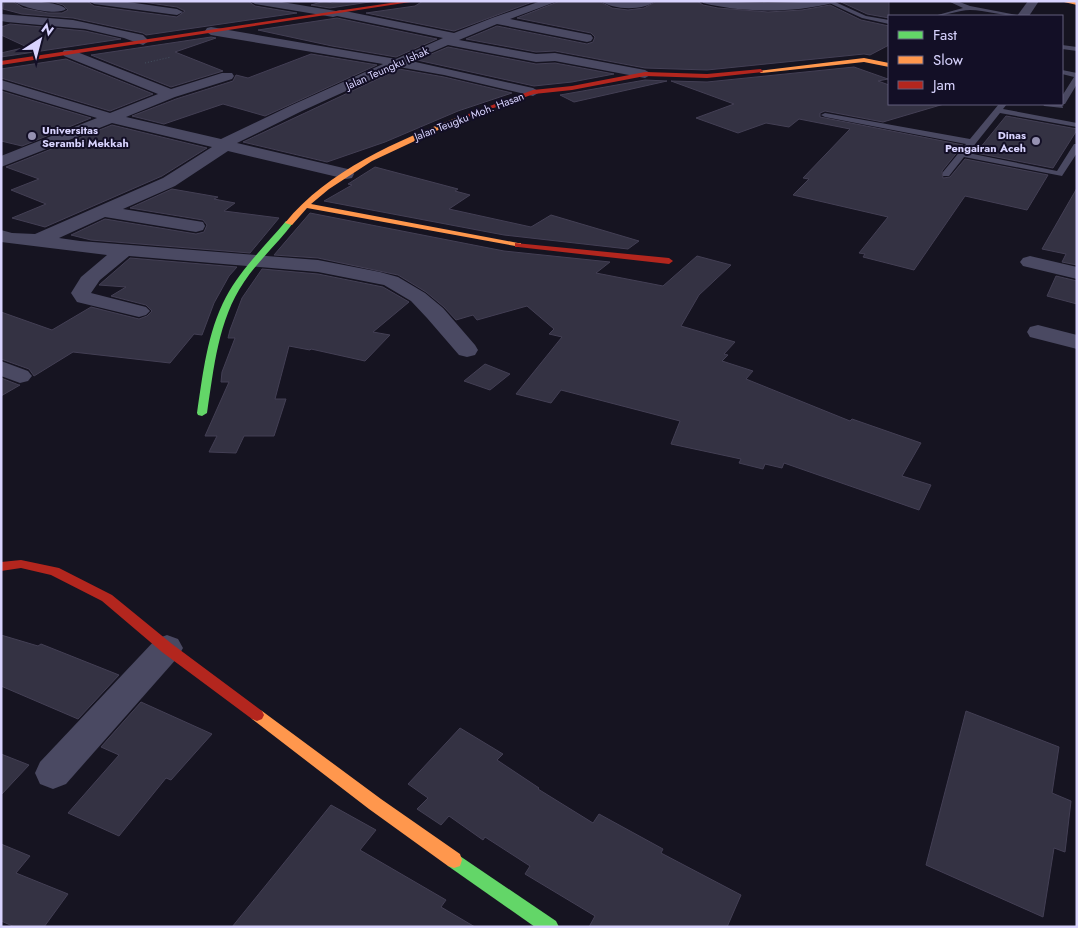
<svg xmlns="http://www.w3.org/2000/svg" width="1078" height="928" font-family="Jost,sans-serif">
  <rect width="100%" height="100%" fill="#161421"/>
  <g fill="#343243" stroke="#433f54">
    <polygon points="4,1 12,1 23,8 48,13 62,13 68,10 63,5 50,1 87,1 94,6 177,17 185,11 177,7 136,1 248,1 255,6 297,13 146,35 143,33 73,18 22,14 3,9"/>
    <polygon points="325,1 332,3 376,1 330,8 311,5"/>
    <polygon points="423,1 535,1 454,31 366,13 415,6"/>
    <polygon points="560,1 599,1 612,8 628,10 644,8 657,1 697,1 703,5 718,8 768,12 802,10 830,5 861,20 889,26 889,45 870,55 864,54 707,70 645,68 555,51 536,52 466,39 497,26 587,44 593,42 595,37 591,33 517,18"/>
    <polygon points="847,1 889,1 889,18 867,14 841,2"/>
    <polygon points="337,18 437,39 396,57 332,46 258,30"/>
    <polygon points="10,24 85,31 121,39 1,57 1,53 27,47 1,35 1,27"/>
    <polygon points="211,37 216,38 175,52 223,71 171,87 91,55"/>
    <polygon points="448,47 536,64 555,63 614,74 572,82 534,86 417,60"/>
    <polygon points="311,54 377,65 265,116 223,104 164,124 132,116 176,99 233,81 236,75 248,78"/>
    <polygon points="66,59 153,94 110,111 1,78 1,69"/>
    <polygon points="854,67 888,79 878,81 889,85 889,104 944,104 883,122 825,111 820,113 820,117 963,145 942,171 943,178 950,177 965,159 1048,175 1027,210 965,196 914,270 863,257 865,254 859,253 888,217 793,195 809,179 803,178 850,129 799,119 789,127 766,123 738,133 696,118 734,104 671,81 707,82"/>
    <polygon points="399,69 444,77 512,93 458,111 385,142 327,162 243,142"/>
    <polygon points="645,80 667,81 574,102 560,95"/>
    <polygon points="1,91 91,118 22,146 1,141"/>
    <polygon points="1006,116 1077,129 1077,130 1053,168 971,152 975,147 980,148"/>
    <polygon points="112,125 207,148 162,176 45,227 12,218 46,204 11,190 39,179 6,167"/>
    <polygon points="375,167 458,189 455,191 470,195 449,209 531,227 551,215 639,241 628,249 504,235 324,201 352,185 348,184"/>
    <polygon points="1077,188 1077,265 1062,262 1066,254 1042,249"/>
    <polygon points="172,189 218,197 214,199 235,203 224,211 279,218 250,253 91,240 71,235 105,219 196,234 204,232 207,225 203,220 130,208"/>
    <polygon points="310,213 504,251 610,262 596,273 663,286 697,256 731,265 699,295 681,326 735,342 724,354 728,355 722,361 753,371 746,379 850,421 852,419 921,443 902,476 931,485 919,510 784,463 782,468 765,464 763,469 739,463 741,459 671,444 680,421 561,390 551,403 516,394 562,337 549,334 554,329 527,306 477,320 473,315 456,320 444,307 426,292 398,275 318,258 274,255"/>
    <polygon points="130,258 237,267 229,276 214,303 202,335 194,334 170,363 73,352 34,376 29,369 1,359 1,312 52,330 91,307 139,319 147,316 152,311 146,305 111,296 126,287 99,285"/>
    <polygon points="262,269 318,274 383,287 409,302 373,332 390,335 365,361 311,349 310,350 289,346 275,399 286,399 274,436 244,436 236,453 209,452 217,436 205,436 229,382 221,382 222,372 235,338 228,338 230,330 242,298"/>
    <polygon points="1056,276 1077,281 1077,304 1047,296"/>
    <polygon points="485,364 510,374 490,390 464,381"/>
    <polygon points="1,378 19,385 20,385 1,396"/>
    <polygon points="1,635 38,646 41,644 119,675 78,719 1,686"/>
    <polygon points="141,702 212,734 171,780 166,778 119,836 68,813 119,755 101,747"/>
    <polygon points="966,711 1059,747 1052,793 1071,801 1065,852 1054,848 1043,917 926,865"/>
    <polygon points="460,728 503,754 497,760 539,788 538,789 593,823 599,814 663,849 661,853 741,895 727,927 589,927 595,916 525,874 530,866 485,837 483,840 449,816 441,825 417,809 428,798 408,784"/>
    <polygon points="1,754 29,765 1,795"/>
    <polygon points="331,805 376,830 360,850 446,900 441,907 475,927 232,927"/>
    <polygon points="1,844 30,856 16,873 68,894 44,927 15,927 1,921"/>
  </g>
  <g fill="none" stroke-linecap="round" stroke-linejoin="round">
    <polyline stroke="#44505f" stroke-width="1" stroke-dasharray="1 2" stroke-linecap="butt" points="145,63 171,57"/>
    <g fill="#4a4962" fill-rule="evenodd">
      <polygon points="825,1 833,1 866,16 889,20 889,24 862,18"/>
      <path d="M948,1H957L970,6L1022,16C1004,17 987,10 970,10C958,10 946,16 934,16L963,8Z"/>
      <polygon points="1062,45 1077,47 1077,51 1062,49"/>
      <polygon points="1062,70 1077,73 1077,84 1065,104 1062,104 1063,108 1044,106 1043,104 1062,104 1062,96 1074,77 1062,74"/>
      <polygon points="999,104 1007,104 1003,109 1077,123 1077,127 1000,113 968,153 1057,171 1074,144 1077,144 1077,153 1062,176 964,157 949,176 943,176 943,172 966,144 825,117 821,115 825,113 970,139"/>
    </g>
    <g fill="#4a4962" fill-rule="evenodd">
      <path d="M14,1C26,1 58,1 66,9C58,16 21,8 14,1Z"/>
      <polygon points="89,1 121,1 177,9 183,12 177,15 94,4"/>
      <polygon points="250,1 276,1 336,11 340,10 454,33 492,18 541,1 558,1 510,19 591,35 593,38 591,41 587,42 497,24 459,40 536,54 555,53 645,70 652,74 645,78 555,61 536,62 448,45 411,61 533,88 540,92 533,96 444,75 399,67 302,111 237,143 352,170 354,174 352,178 346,179 228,151 175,186 123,209 203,222 205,226 203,230 196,232 105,217 59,238 80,241 318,260 380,272 398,277 425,293 443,308 475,345 478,350 475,355 467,357 459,355 427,318 411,301 384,285 318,272 129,256 100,280 91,293 146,307 150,311 146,315 139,317 77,302 71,293 81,277 107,255 1,242 1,230 12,233 35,234 163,178 212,147 112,123 1,167 1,156 97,118 1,89 1,80 110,113 158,94 64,56 62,53 64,50 72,50 171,89 222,73 232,73 234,76 232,79 175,97 126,117 221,139 292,105 383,64 211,35 205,31 207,28 211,27 396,59 443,38 337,16 333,17 255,4"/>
      <path d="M601,1H655C644,11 612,10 601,1Z"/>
      <path d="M702,1L768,3L834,1L833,3C793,13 743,13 703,3Z"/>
      <polygon points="1028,1 1039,1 1029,16 1017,16"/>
      <polygon points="1,14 73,20 143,35 149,41 143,45 124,38 85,29 7,22 1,21"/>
      <polygon points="1030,256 1077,267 1077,279 1023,266 1020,262 1023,258"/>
      <polygon points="1038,325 1077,335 1077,349 1030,337 1027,332 1030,327"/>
      <polygon points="1,361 28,371 32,376 28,381 20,383 1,376"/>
      <polygon points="167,635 178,639 183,648 178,657 66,784 53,789 40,784 35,773 40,762 156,639"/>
    </g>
    <g fill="#63d668" fill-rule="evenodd">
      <path d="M286,221L293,223C278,243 258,261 244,282C218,320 214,368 207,413L202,416L198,415L197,413C203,374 207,333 226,297C241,269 266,245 286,221Z"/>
      <polygon points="454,852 556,921 559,927 535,927 448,866 446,860 448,854"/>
    </g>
    <g fill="#ff974d" fill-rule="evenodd">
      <polygon points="1064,1 1077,2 1077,5 1064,2"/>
      <polygon points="864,58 889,63 889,67 864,62 761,73 758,71"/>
      <path d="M461,116L466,117L372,161L329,189L311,204L518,243H521V247L307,208L292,225L285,223C328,170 397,141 461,116Z"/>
      <polygon points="257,709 262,711 381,799 460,854 462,860 460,866 454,868 448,866 369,809 252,719 250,715 252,711"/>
    </g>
    <g fill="#b3261e" fill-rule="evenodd">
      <polygon points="404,1 417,1 1,65 1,61"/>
      <polygon points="761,69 763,72 707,78 645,76 572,90 534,94 465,118 460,117 533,90 572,86 645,72 707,74"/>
      <polygon points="515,243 669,258 673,261 669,264 518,247 515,247"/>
      <polygon points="21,560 59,568 112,595 172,644 262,711 264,715 262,719 257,721 252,719 162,652 102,601 51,575 21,568 1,571 1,562"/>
    </g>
  </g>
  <g fill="#9591b1" stroke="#130f26" stroke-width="2">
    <circle cx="32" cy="136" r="5"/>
    <circle cx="1036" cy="141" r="5"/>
  </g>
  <g text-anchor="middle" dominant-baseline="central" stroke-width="4" stroke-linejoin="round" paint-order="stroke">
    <g font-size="11" fill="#d9d4ff" stroke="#130f26">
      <text transform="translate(387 68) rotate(-24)">Jalan Teungku Ishak</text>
      <text transform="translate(469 116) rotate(-21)">Jalan Teugku Moh. Hasan</text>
    </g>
    <g font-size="11" font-weight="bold" fill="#d9d4ff" stroke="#130f26" text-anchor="start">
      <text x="42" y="130">Universitas<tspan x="42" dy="13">Serambi Mekkah</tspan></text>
      <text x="1026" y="135" text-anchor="end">Dinas<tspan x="1026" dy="13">Pengairan Aceh</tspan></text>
    </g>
  </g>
  <rect width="1078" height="928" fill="none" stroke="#d9d4ff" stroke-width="5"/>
  <rect x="888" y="15" width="175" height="90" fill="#130f26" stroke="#625e7d"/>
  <rect x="898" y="31" width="25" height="8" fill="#63d668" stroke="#625e7d"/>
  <text x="933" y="40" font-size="15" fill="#d9d4ff">Fast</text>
  <rect x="898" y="56" width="25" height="8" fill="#ff974d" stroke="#625e7d"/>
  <text x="933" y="65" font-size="15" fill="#d9d4ff">Slow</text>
  <rect x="898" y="81" width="25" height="8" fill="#b3261e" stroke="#625e7d"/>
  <text x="933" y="90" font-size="15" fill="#d9d4ff">Jam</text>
  <g transform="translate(40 40) rotate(36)" stroke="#130f26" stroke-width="4" paint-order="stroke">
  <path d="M0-4L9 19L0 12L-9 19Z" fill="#d9d4ff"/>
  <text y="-8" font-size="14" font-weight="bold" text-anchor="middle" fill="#d9d4ff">N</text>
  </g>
</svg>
